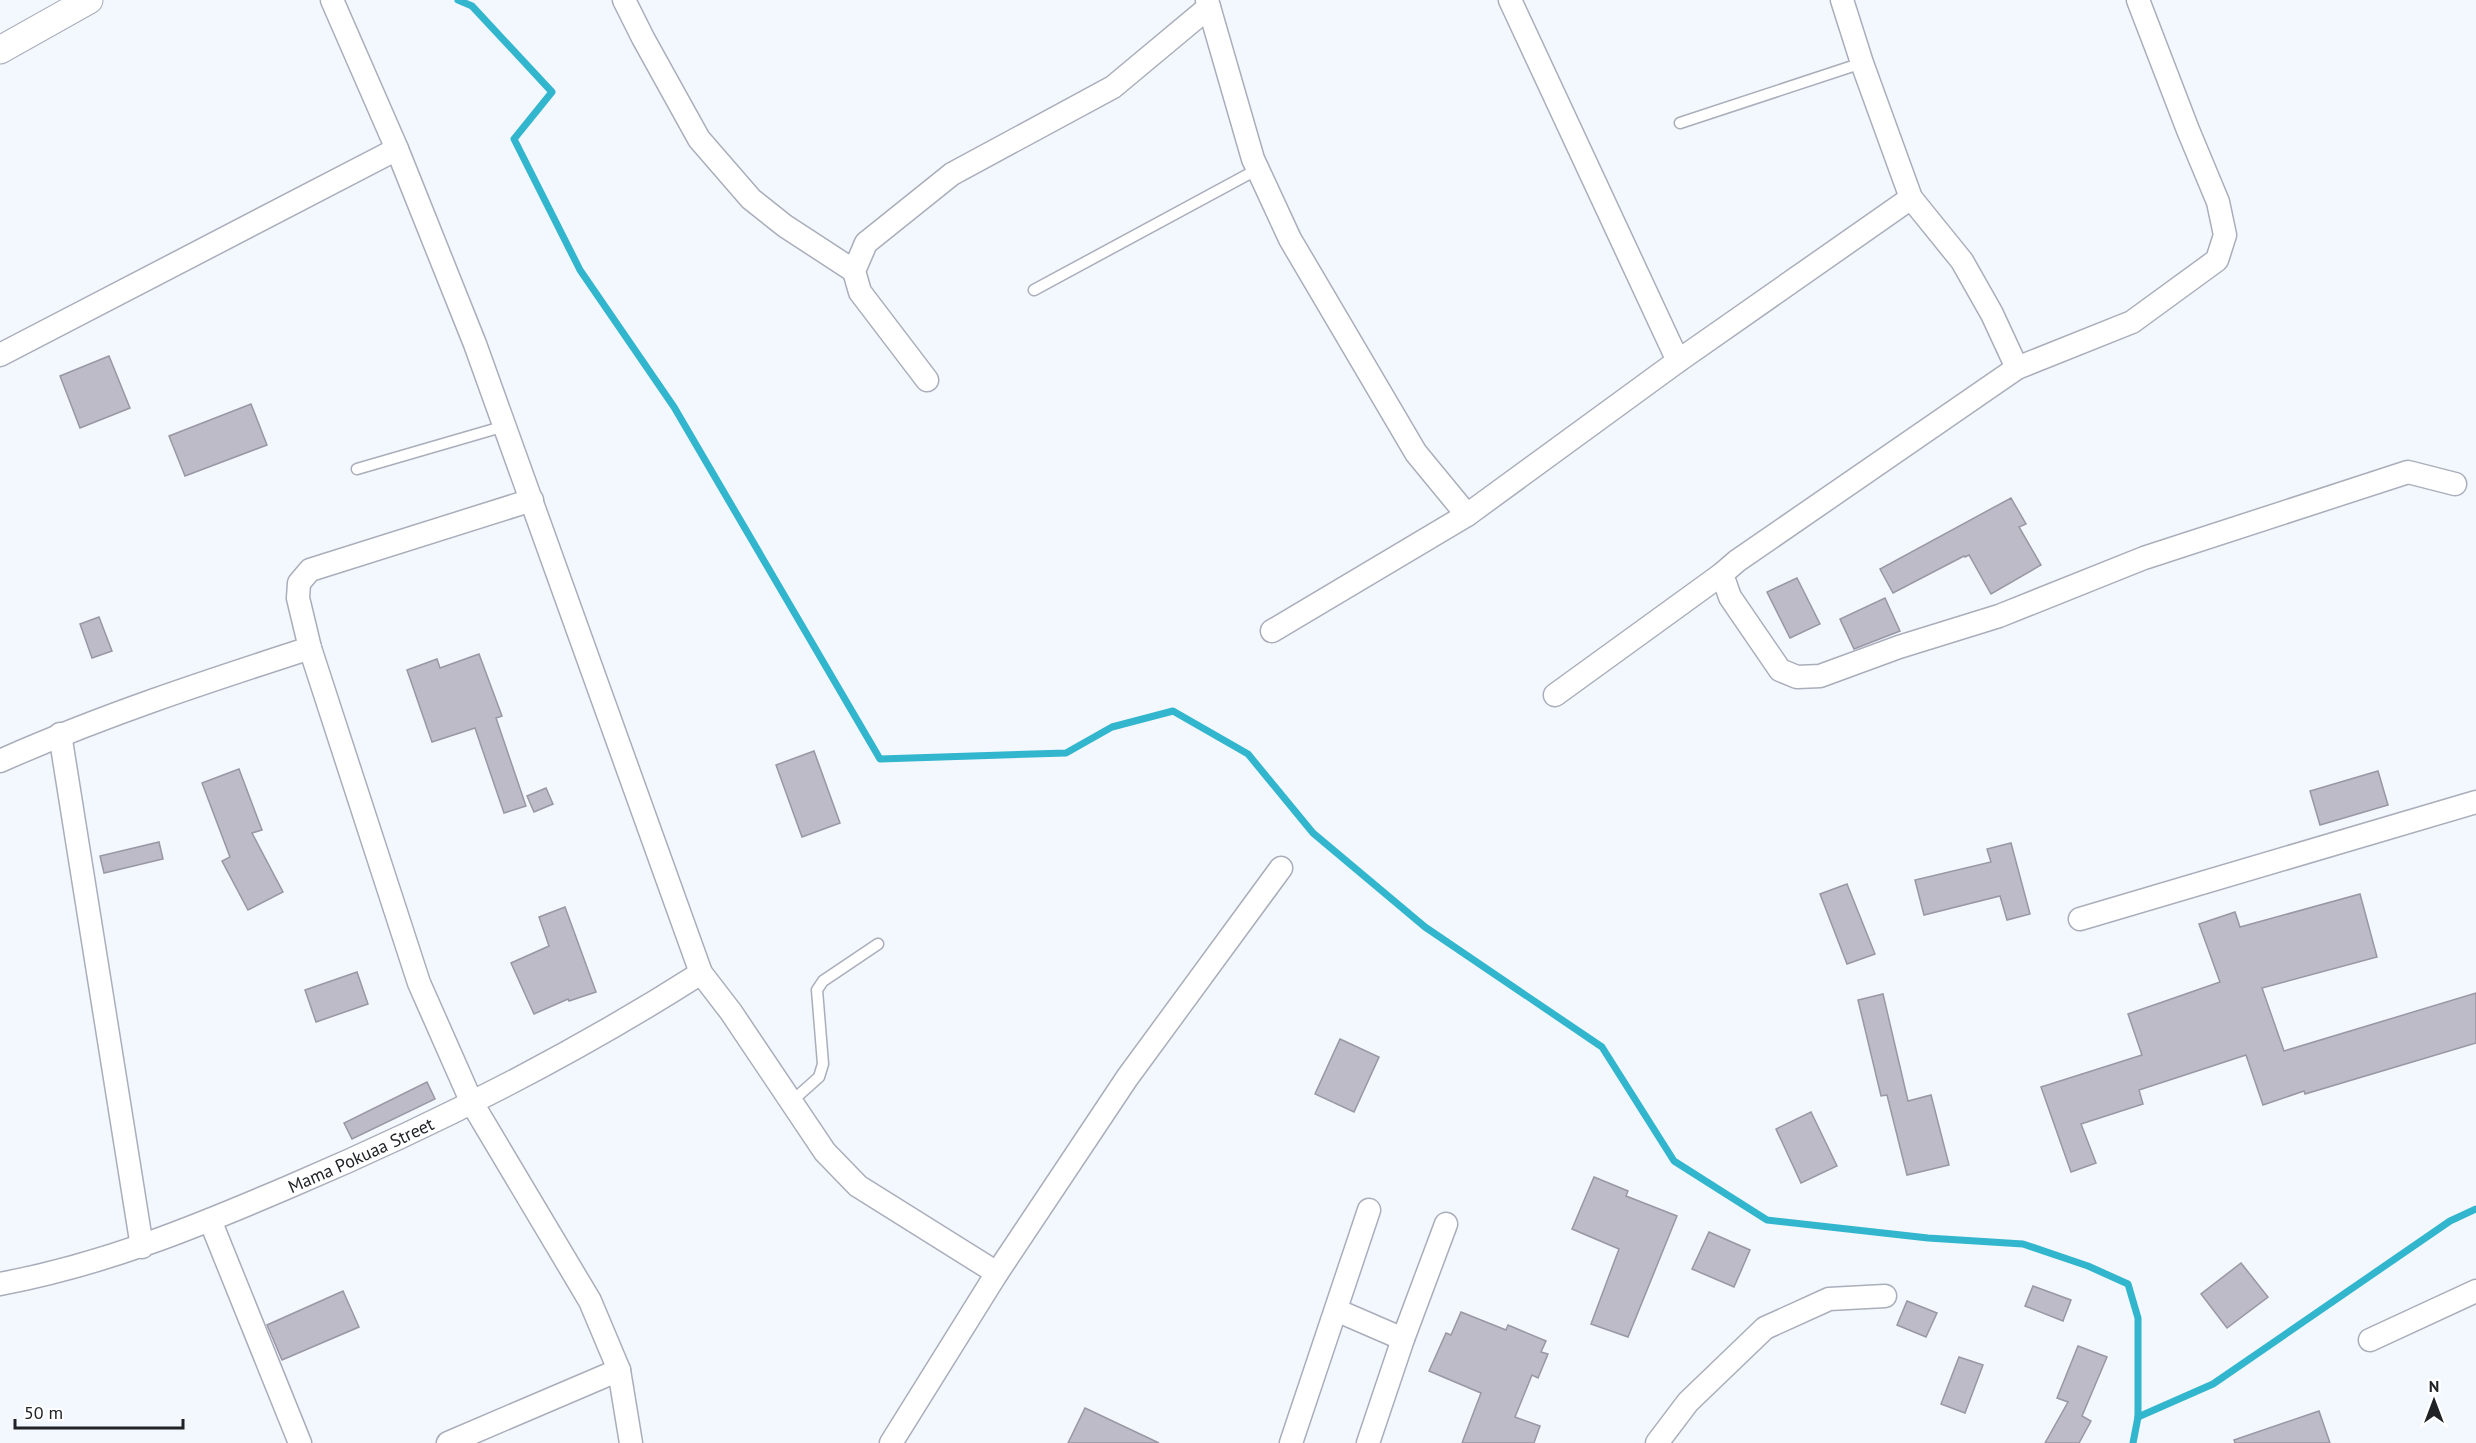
<svg xmlns="http://www.w3.org/2000/svg" width="2476" height="1443" font-family="'PT Sans',sans-serif">
  <rect width="100%" height="100%" fill="#f3f7fe"/>
  <g fill="none" stroke-linecap="round" stroke-linejoin="round">
    <g stroke="#31b6ce" stroke-width="7">
      <polyline points="458,0 472,6 552,92 514,139 580,270 674,407 880,759 1066,753 1112,727 1173,711 1248,754 1313,833 1425,927 1602,1047 1674,1161 1767,1220 1928,1238 2023,1244 2088,1266 2128,1284 2138,1318 2138,1417 2133,1443"/>
      <polyline points="2138,1417 2213,1384 2450,1221 2476,1209"/>
    </g>
  </g>
  <g fill="#bcbbc7" stroke="#9897a3" stroke-width="1.5">
    <polygon points="109,356 130,408 80,428 60,376"/>
    <polygon points="251,404 267,445 185,476 169,436"/>
    <polygon points="2011,498 2026,524 2019,527 2041,565 1991,594 1969,555 1965,557 1964,556 1893,593 1880,569"/>
    <polygon points="1797,578 1820,624 1790,638 1767,592"/>
    <polygon points="1885,598 1900,631 1854,649 1840,619"/>
    <polygon points="99,617 112,651 92,658 80,624"/>
    <polygon points="479,654 502,716 496,718 526,806 504,813 475,728 432,742 407,670 437,659 440,668"/>
    <polygon points="814,751 840,823 802,837 776,765"/>
    <polygon points="239,769 262,830 252,833 283,892 248,910 222,861 230,857 202,783"/>
    <polygon points="2378,771 2388,805 2320,825 2310,791"/>
    <polygon points="546,788 553,804 534,812 527,796"/>
    <polygon points="159,842 163,859 104,873 100,856"/>
    <polygon points="2011,843 2030,914 2007,920 2000,896 1924,915 1915,880 1991,862 1987,849"/>
    <polygon points="1847,884 1875,954 1847,964 1820,894"/>
    <polygon points="2360,894 2377,957 2262,988 2284,1051 2476,993 2476,1043 2305,1094 2304,1091 2263,1105 2246,1055 2139,1090 2143,1104 2081,1124 2096,1163 2071,1172 2041,1087 2142,1055 2128,1014 2220,982 2199,924 2235,912 2240,927"/>
    <polygon points="565,907 596,992 569,1001 568,999 534,1014 511,963 549,946 539,917"/>
    <polygon points="357,972 368,1004 316,1022 305,990"/>
    <polygon points="1883,994 1908,1101 1931,1095 1949,1165 1907,1175 1887,1095 1881,1096 1858,1000"/>
    <polygon points="1340,1039 1379,1057 1354,1112 1315,1094"/>
    <polygon points="427,1082 435,1099 352,1139 344,1123"/>
    <polygon points="1811,1112 1837,1166 1801,1183 1776,1129"/>
    <polygon points="1594,1177 1628,1191 1626,1196 1677,1216 1628,1337 1591,1324 1619,1249 1572,1229"/>
    <polygon points="1709,1232 1750,1250 1734,1287 1692,1269"/>
    <polygon points="2241,1263 2268,1297 2227,1328 2201,1294"/>
    <polygon points="2033,1286 2071,1300 2063,1321 2025,1306"/>
    <polygon points="343,1291 359,1327 282,1360 267,1325"/>
    <polygon points="1907,1301 1937,1313 1926,1337 1897,1325"/>
    <polygon points="1461,1312 1506,1330 1508,1325 1546,1341 1541,1352 1548,1354 1538,1378 1532,1375 1515,1417 1540,1426 1534,1443 1462,1443 1481,1393 1429,1371 1446,1333 1451,1335"/>
    <polygon points="2078,1346 2107,1357 2082,1416 2091,1421 2079,1443 2045,1443 2068,1402 2057,1398"/>
    <polygon points="1959,1357 1983,1365 1965,1413 1941,1404"/>
    <polygon points="1085,1408 1159,1443 1068,1443"/>
    <polygon points="2319,1411 2330,1443 2235,1443 2234,1440"/>
  </g>
  <g fill="none" stroke-linecap="round" stroke-linejoin="round">
    <defs>
      <g id="service">
        <polyline points="1680,123 1862,63"/>
        <polyline points="1034,290 1258,169"/>
        <polyline points="357,469 505,426"/>
        <polyline points="791,1102 819,1077 823,1064 817,990 823,981 878,944"/>
      </g>
      <g id="minor">
        <polyline points="332,0 397,149 475,344 701,973 731,1012 825,1152 858,1186 997,1273"/>
        <polyline points="624,0 643,38 699,139 751,199 785,226 854,271"/>
        <polyline points="1207,0 1253,159 1290,239 1416,453 1467,515"/>
        <polyline points="1510,0 1678,361"/>
        <polyline points="1842,0 1862,63 1911,198 1962,261 1992,314 2017,368"/>
        <polyline points="2138,0 2188,130 2218,202 2225,235 2217,260 2132,322 2017,368 1737,561 1722,574 1730,597 1780,670 1797,677 1820,676 1899,647 1999,616 2144,558 2408,472 2455,484"/>
        <polyline points="0,355 397,149"/>
        <polyline points="927,380 860,292 854,271 866,243 952,174 1113,87 1209,7"/>
        <polyline points="532,500 310,570 299,583 298,598 310,648 419,983 472,1103 590,1301 619,1370 631,1443"/>
        <polyline points="1272,631 1467,515 1678,361 1911,198"/>
        <polyline points="1555,695 1722,574"/>
        <polyline points="60,734 142,1247"/>
        <path d="M0,761C101,716 205,682 310,648"/>
        <polyline points="2080,919 2476,802"/>
        <polyline points="210,1220 300,1443"/>
        <path id="s1" d="M0,1284C105,1264 193,1228 291,1186C432,1126 571,1056 701,973"/>
        <polyline points="1336,1310 1403,1339"/>
        <polyline points="2370,1340 2476,1291"/>
        <polyline points="448,1443 619,1370"/>
        <polyline points="891,1443 997,1273 1127,1078 1281,868"/>
        <polyline points="1291,1443 1369,1210"/>
        <polyline points="1368,1443 1403,1339 1446,1224"/>
        <polyline points="1657,1443 1688,1402 1765,1328 1829,1299 1885,1296"/>
      </g>
      <polyline id="tertiary" points="0,50 89,0"/>
    </defs>
    <use href="#service" stroke="#a9aeba" stroke-width="13"/>
    <use href="#minor" stroke="#a9aeba" stroke-width="25"/>
    <use href="#tertiary" stroke="#a9aeba" stroke-width="29"/>
    <use href="#service" stroke="#fff" stroke-width="10"/>
    <use href="#minor" stroke="#fff" stroke-width="22"/>
    <use href="#tertiary" stroke="#fff" stroke-width="27"/>
  </g>
  <g text-anchor="middle" dominant-baseline="central" stroke-width="5" stroke-linejoin="round" paint-order="stroke">
    <g font-size="18" fill="#202226" stroke="#fff">
      <text stroke="none"><textPath href="#s1" startOffset="384">Mama Pokuaa Street</textPath></text>
    </g>
  </g>
  <g transform="translate(2434 1401)" stroke="#ffffff" stroke-width="4.5" paint-order="stroke">
  <path d="M0-4.5L10 22L0 15L-10 22Z" fill="#202226"/>
  <text y="-9" font-size="16" font-weight="bold" text-anchor="middle" fill="#202226">N</text>
  </g>
  <path d="M15 1419v9h168v-9" fill="none" stroke="#202226" stroke-width="3"/>
  <text x="24" y="1419" font-size="18" fill="#202226" stroke="#ffffff" stroke-width="4.5" paint-order="stroke">50 m</text>
</svg>
